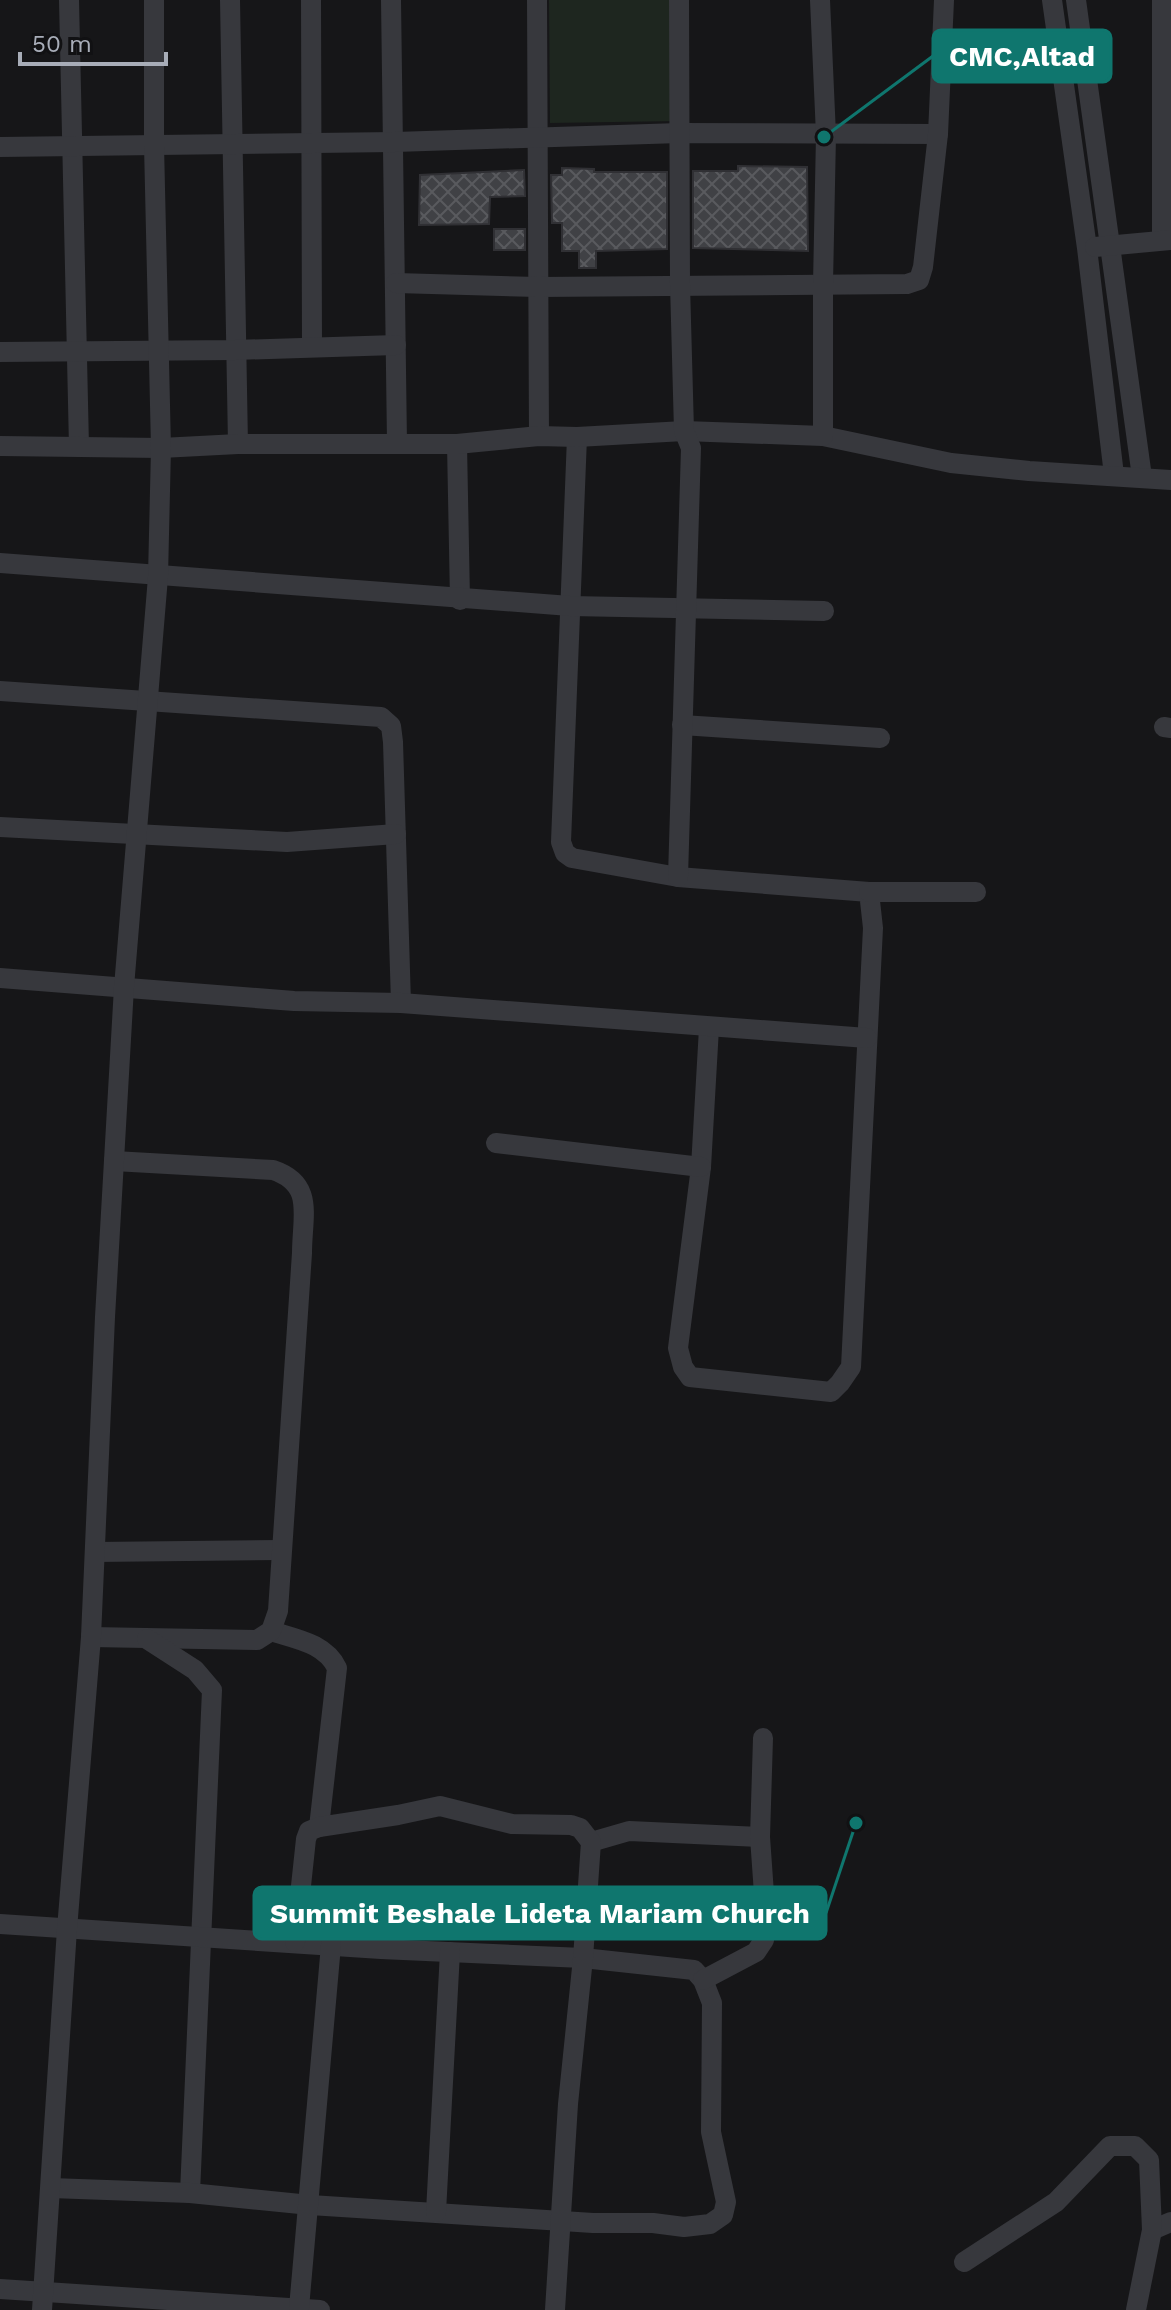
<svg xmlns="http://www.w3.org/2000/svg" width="1171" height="2310" font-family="'Work Sans',sans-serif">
  <defs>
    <pattern id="building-cross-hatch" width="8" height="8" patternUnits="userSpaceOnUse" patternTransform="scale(2)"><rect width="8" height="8" fill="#404145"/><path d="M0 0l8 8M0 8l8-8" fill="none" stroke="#595a5e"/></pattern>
  </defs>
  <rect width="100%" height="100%" fill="#161618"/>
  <polygon fill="#1e261f" points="549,0 677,0 679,121 550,123"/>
  <g fill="url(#building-cross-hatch)" stroke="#303034" stroke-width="2">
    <polygon points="738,166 807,167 808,251 693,248 693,171 738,171"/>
    <polygon points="562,168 594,169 594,172 667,172 667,249 596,251 596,268 579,268 579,251 562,251 562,223 552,223 551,175 562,175"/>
    <polygon points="524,170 525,196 490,197 489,224 419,225 420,175"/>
    <rect x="494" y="229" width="31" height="21"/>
  </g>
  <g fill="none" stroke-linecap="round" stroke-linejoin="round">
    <g stroke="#37383d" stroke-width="20">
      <polyline points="69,0 79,447"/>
      <polyline points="230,0 238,444"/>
      <polyline points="311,0 312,346"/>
      <polyline points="391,0 397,443"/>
      <polyline points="537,0 539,436"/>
      <polyline points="1052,0 1087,248 1114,475"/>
      <polyline points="1076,0 1142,477"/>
      <polyline points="1162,0 1162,239"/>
      <polyline points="0,147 395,142 680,133 938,134"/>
      <polyline points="1095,247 1171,240"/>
      <polyline points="396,283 538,287 907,284 919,280 923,267 938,134 944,0"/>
      <polyline points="0,352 235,350 396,345"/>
      <polyline points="823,436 951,463 1029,471 1171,480"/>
      <polyline points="577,437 561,842 565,853 572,858 678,877 869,892 873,928 851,1367 840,1383 831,1392 690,1377 683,1367 678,1348 701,1167 709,1028"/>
      <polyline points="457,444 460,600"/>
      <polyline points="0,446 161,448 238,444 457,444 539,436 577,437 684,431 823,436 823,284 826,135 820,0"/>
      <polyline points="0,563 570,606 824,611"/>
      <polyline points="0,691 381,717 391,726 393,742 401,1003"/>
      <polyline points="682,725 880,738"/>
      <polyline points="1164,727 1171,728"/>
      <polyline points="0,827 287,842 396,834"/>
      <polyline points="678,877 691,448 684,431 680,284 679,0"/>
      <polyline points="869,892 976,892"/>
      <polyline points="0,978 294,1001 401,1003 867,1038"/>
      <polyline points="496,1143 701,1167"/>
      <polyline points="95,1552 280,1550"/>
      <path d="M271,1631C296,1639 325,1643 337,1668L319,1827"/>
      <path d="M91,1637L257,1640L271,1631L278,1611L302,1253C302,1216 315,1184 273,1170L114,1161"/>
      <polyline points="147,1639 195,1670 212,1690 190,2193"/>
      <polyline points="591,1842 629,1831 760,1837"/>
      <polyline points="0,1924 381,1949 583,1958 694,1970 703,1980 712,2003 711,2132 726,2202 723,2215 710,2224 684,2227 653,2223 593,2223 310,2205 190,2193 51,2188"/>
      <polyline points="295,1942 306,1839 309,1831 319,1827 398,1815 440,1806 512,1824 571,1825 580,1828 591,1842 583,1958 568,2104 555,2310"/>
      <polyline points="703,1980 756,1952 764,1940 766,1922 760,1837 763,1738"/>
      <polyline points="436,2212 450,1952"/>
      <polyline points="1152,2230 1171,2222"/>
      <polyline points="964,2262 1056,2202 1110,2146 1135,2146 1149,2160 1152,2230 1136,2310"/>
      <polyline points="0,2289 320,2310"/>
      <polyline points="299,2308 331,1945"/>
      <polyline points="42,2310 67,1929 91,1637 105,1317 124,987 158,577 161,448 154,145 154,0"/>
    </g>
  </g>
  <path fill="none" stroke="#0f766e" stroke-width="3" d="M824 137L933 56M856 1823L826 1913"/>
  <g fill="#0f766e" stroke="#111113" stroke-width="3">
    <circle cx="824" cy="137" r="8"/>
    <circle cx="856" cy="1823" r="8"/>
  </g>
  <g fill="#0f766e" stroke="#0f766e" stroke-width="3">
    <rect x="933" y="30" width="178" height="52" rx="8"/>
    <rect x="254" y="1887" width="572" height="52" rx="8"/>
  </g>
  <g font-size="28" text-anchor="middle" font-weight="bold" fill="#fff">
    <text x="1022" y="66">CMC,Altad</text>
    <text x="540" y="1923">Summit Beshale Lideta Mariam Church</text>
  </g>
  <path d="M20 52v12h146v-12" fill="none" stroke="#a8adb8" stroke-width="4"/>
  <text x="32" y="52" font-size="24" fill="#a8adb8" stroke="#111113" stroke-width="6" paint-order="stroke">50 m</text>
</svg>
